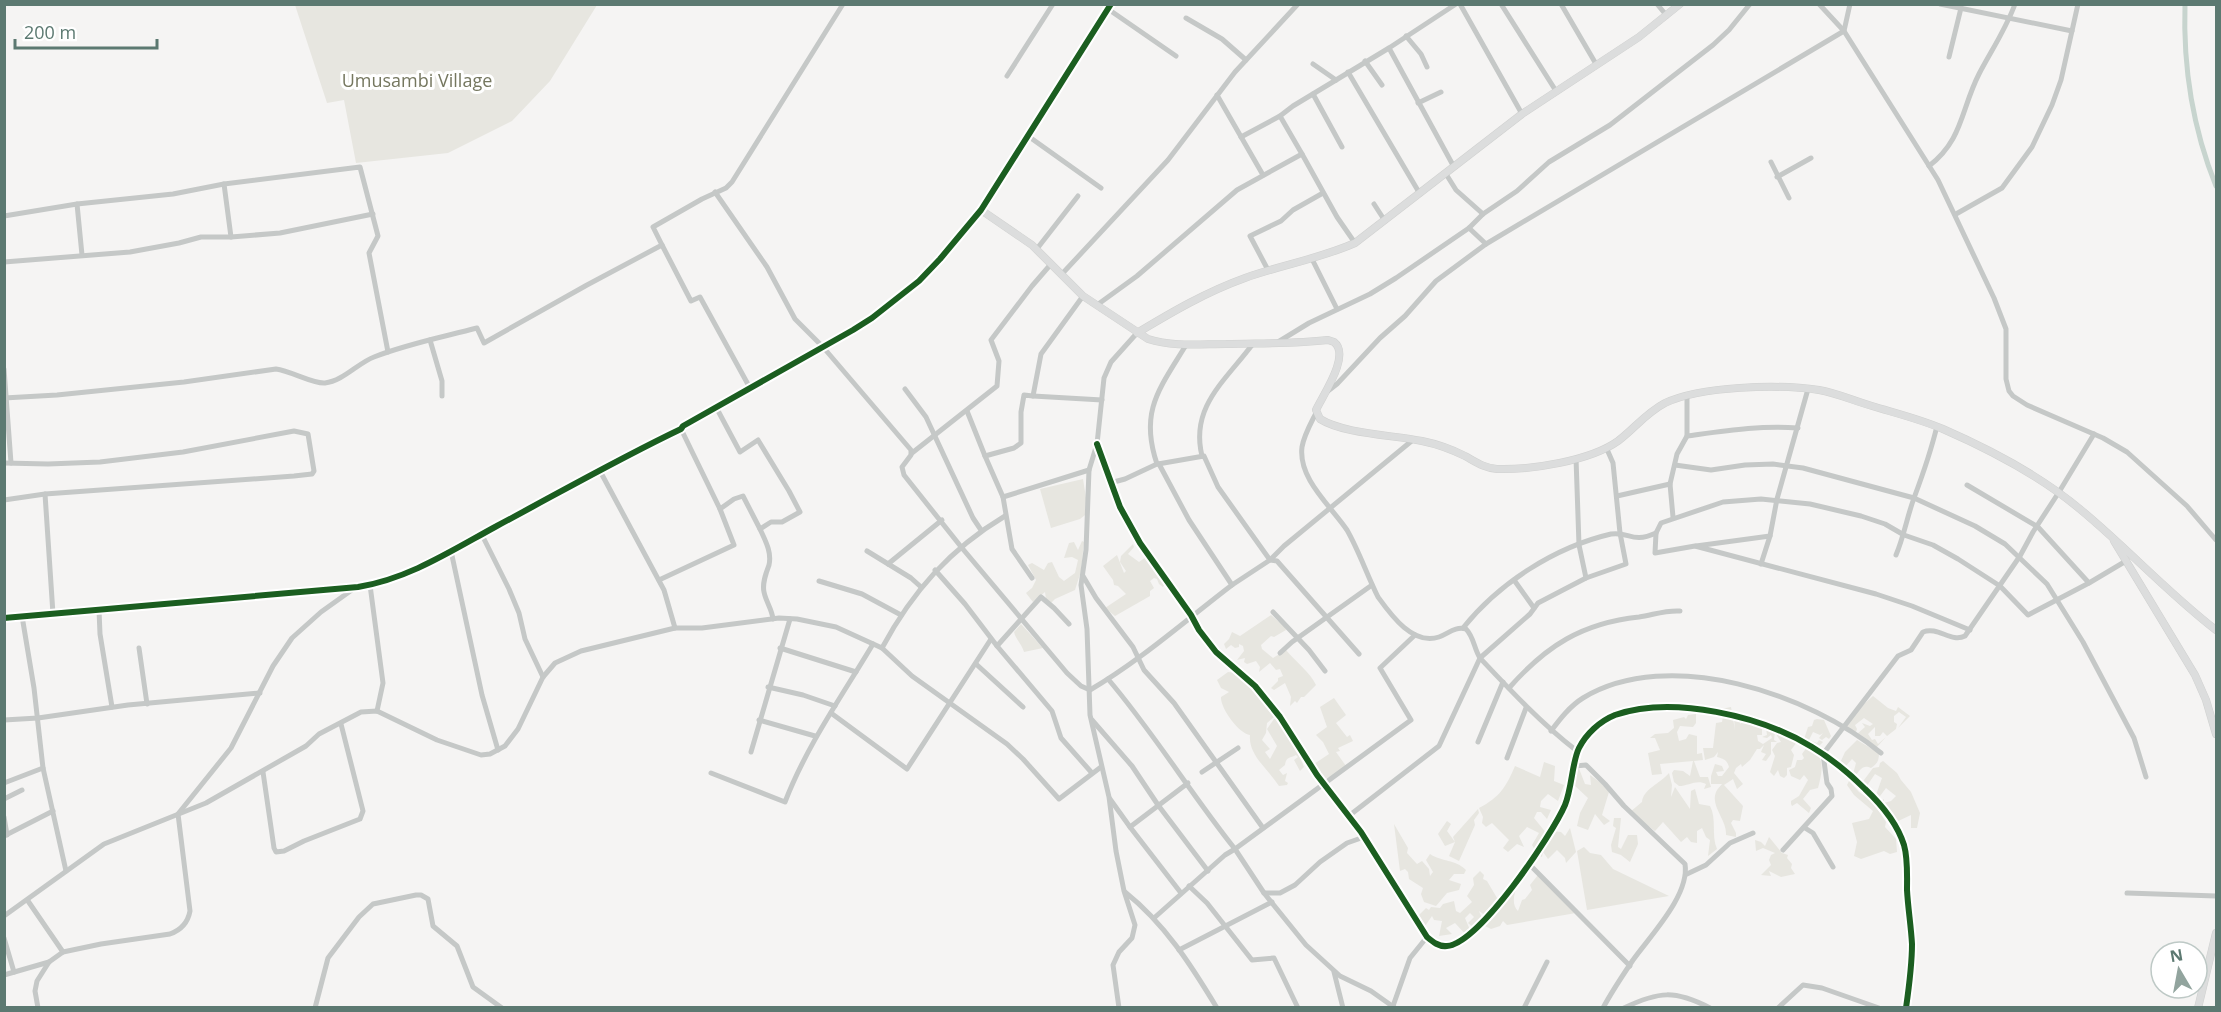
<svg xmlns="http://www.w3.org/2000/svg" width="2221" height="1012" font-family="'Open Sans',sans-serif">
  <rect width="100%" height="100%" fill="#f5f4f3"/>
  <g fill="#e7e6e0">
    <polygon points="295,5 295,4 597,5 550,81 512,121 448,153 356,163 344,100 327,103"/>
    <polygon points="1083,479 1086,498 1085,515 1080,519 1051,528 1040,489"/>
    <polygon points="1082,541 1084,542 1081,571 1075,590 1055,599 1051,603 1046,599 1045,592 1033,602 1026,593 1032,588 1036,580 1028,565 1032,563 1044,570 1048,563 1052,562 1059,577 1064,581 1075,573 1078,560 1072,557 1064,558 1069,543 1074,542 1078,550"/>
    <polygon points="1133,544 1134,547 1128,554 1139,562 1149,555 1166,582 1163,587 1159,584 1157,579 1154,578 1150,581 1154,588 1150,591 1150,596 1115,616 1105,608 1126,594 1118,586 1114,585 1113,580 1103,566 1117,555 1124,573 1126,571 1120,562 1121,556"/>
    <path d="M1271,615L1285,627L1286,630L1274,637L1271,636L1261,645L1262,649L1273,658L1286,650C1296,662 1310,672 1316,685L1304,697H1301L1297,703L1295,701L1290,706L1291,697L1285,683L1274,690L1271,688L1278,681V678L1283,676L1280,669L1276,670L1270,663L1259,672L1260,667L1256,661L1247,664L1244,662L1245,658L1237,660L1244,651L1243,646L1239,644V647L1235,648L1231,645L1226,649L1224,644L1229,639L1232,632L1240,636Z"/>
    <path d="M1021,624L1043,648L1024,652C1022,644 1016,640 1014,632Z"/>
    <path d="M1228,672L1237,673L1274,714V717L1267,723L1266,733L1262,740L1270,749L1265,752L1270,759L1277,746L1267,729L1274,719L1278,718C1286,725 1285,731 1290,740C1296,749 1300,757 1304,767L1300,771L1294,760L1298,757L1296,755C1290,758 1286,757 1285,765L1279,770L1283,775L1287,773L1285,781L1288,783L1287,785L1279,786C1269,770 1248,755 1250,735C1239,734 1220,708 1221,697L1229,692L1221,688L1217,680Z"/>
    <polygon points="1873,696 1888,708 1896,711 1898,707 1910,716 1898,728 1906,717 1899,712 1894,716 1894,722 1897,724 1896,729 1887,736 1883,732 1880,736 1875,736 1875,727 1868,734 1872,740 1875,739 1878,744 1886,737 1876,748 1857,734 1865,727 1862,723 1870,726 1873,724 1864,718 1855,725 1857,729 1855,735 1845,725 1852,715"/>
    <polygon points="1334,698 1346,715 1336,723 1347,737 1350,735 1353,741 1338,748 1340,751 1336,752 1346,766 1332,777 1321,779 1311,766 1329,754 1323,742 1316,735 1327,727 1320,707"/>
    <path d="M1731,707L1735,730L1734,719L1740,721V724L1742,722L1762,725V735H1757L1758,741L1763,744L1772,738L1771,735L1767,738L1762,737L1767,735L1766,728L1775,731L1774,740L1777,742H1771V754L1766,761L1762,760L1766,754L1761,752L1764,745L1760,749H1757L1750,760L1742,767L1741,764L1736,768L1734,773L1743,784L1737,789L1733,779L1724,785L1743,806L1740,821L1733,820L1731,823L1736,833V837L1726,835C1727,820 1710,806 1716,792C1717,789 1720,787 1722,784H1711V776L1715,764L1722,766L1724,771L1716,772L1718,776H1722L1729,767C1727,760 1724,759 1717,757L1718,752L1714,757L1705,760L1703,748H1713L1716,723L1722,722L1723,716L1721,709Z"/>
    <path d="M1696,714V723L1693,727L1680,726L1677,732L1679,741L1686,739L1689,734L1697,736V754L1702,753L1703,760L1694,761L1700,777H1708L1711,787L1704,789L1706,784C1697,779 1688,786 1679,786L1674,782L1672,773L1674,770L1683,771L1690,776L1693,761L1660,764L1662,774L1652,775L1648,753L1660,750L1655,738H1650L1655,734L1668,733L1674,728L1673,720L1684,717L1686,719L1688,715Z"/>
    <polygon points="1817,719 1824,720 1831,736 1829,739 1826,737 1822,740 1819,738 1823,733 1820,735 1813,732 1809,740 1817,743 1819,740 1823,742 1817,748 1803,742 1808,727 1812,726 1814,720"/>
    <polygon points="1778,733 1797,742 1791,750 1794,755 1791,767 1787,768 1787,775 1784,778 1780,776 1778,770 1774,776 1770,772 1775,756 1772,750 1777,743 1781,742 1776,734"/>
    <path d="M1857,740L1879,753C1879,761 1877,764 1871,768C1863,764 1860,770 1855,776L1853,774L1856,763L1852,759L1846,766L1840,763L1845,752Z"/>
    <path d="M1807,747C1827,754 1822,773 1818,788L1810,790L1803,799L1811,808L1809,813L1797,803L1792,806L1791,804V801L1799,796L1808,780L1804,775L1800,780L1791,776L1789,770L1795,767L1797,760H1802L1804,758L1802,754Z"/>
    <polygon points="1883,761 1897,773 1901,780 1911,792 1920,813 1917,828 1911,828 1911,815 1894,823 1879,803 1884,799 1884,803 1891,801 1896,796 1886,788 1877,800 1876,795 1882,778 1875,774 1866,787 1861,784 1873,768 1879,767 1880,763"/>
    <path d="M1544,762L1555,766L1554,781L1564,785L1558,801L1548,794L1541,801L1540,807L1551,810L1547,819L1541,812H1537L1534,818L1547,834L1552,831L1561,832L1565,836L1570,828L1576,852L1566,863L1565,858L1557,850L1548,859L1543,852L1542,857L1538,855L1532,845L1539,833L1527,827L1519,836L1524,847L1517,844L1508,852L1503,848L1509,840L1492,823L1486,827L1482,823L1483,817L1479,808C1500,797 1506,787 1515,766L1540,777Z"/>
    <polygon points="1578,766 1585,784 1591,785 1590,775 1601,783 1609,792 1602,815 1610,821 1604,825 1595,814 1588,830 1577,826 1580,813 1588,798 1572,783"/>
    <path d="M1669,773L1672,785L1671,797L1675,787L1690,809L1691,791L1695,789L1699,804L1710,806C1717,819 1711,835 1717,849L1708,856L1710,840L1706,837L1702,828L1697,831V843L1691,842L1687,837L1681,842L1663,822L1655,831L1630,812L1642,802C1643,789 1661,783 1669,773Z"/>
    <polygon points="1849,781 1859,792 1872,801 1886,822 1885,827 1896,839 1897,852 1890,854 1884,851 1861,859 1854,856 1857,842 1852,823 1869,819 1873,811 1854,795 1847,785"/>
    <polygon points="1478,809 1479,813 1474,820 1475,825 1459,861 1449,856 1455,842 1445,846 1438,834 1447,821 1451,824 1447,831 1455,842 1453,837"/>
    <polygon points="1614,818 1621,818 1618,847 1621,849 1628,835 1637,835 1638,844 1630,862 1621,855 1612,852 1611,845 1616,828 1613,826"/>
    <path d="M1394,824L1408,848L1407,853L1417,864L1422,861L1429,869L1430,876L1433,872L1426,860L1430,854C1442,862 1455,859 1466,870L1464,874H1454L1449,880L1461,884L1459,890L1447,893L1436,906L1424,902L1421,894L1423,888L1409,879L1408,872L1405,869L1400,871Z"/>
    <polygon points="1769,837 1782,853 1788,855 1787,858 1792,864 1791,868 1795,874 1781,877 1769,871 1771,876 1761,875 1771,865 1769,860 1771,855 1775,853 1763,848 1756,851 1755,840 1761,842 1765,846"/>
    <polygon points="1584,847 1590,853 1601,855 1613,869 1669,896 1587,910 1577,851"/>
    <path d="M1480,871L1484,875L1483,879L1487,881L1500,903L1514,882L1518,885C1514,893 1511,904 1518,911L1522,900L1525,899L1532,890L1530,885L1538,875L1576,913L1507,925L1503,921L1500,926L1491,929L1483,925L1496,908L1486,916L1479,911L1483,921L1474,928L1468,923L1474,917L1470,913L1465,918L1470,930L1467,936L1455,923L1446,928L1452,934L1439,936L1442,921L1434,920L1432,916L1423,929L1417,917L1426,908L1429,910L1431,907L1440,908L1443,904L1454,901L1456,911L1460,913L1472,902L1467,896L1474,885L1473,878Z"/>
  </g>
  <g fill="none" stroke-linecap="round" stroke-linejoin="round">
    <path stroke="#c7d4ce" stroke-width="5" d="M2185,4C2183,66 2193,129 2216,186"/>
    <defs>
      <g id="major">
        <path d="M981,210L1032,245L1083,296L1148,339C1173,347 1200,344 1226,344C1260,343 1294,344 1328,340L1334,342C1351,355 1323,395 1316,410L1320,419C1344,434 1393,435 1422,441C1437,444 1451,449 1465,456C1476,462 1484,468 1497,469C1531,470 1590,461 1618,441C1635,428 1646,413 1665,403C1701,386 1778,384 1819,390C1837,393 1854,401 1872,406C1895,413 1920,419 1943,429C1991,450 2041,476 2081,510C2127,548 2169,594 2216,630"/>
        <path d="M1137,333C1172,312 1206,292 1245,278C1281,265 1319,259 1355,243L1522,114L1639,37L1680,4"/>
        <polyline points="2114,541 2195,675 2206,700 2216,734"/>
        <polyline points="2198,1008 2216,933"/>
      </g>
    </defs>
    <use href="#major" stroke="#d0d1d0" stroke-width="8"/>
    <g stroke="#c5c8c7" stroke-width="5">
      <polyline points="1460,4 1522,114"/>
      <polyline points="1501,4 1556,91"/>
      <polyline points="1561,4 1596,64"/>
      <polyline points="1657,4 1667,16"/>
      <polyline points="1850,4 1844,31 1938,180 1994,298 2006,329 2006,379 2009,391 2013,396 2027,405 2103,438 2127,452 2187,506 2216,540"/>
      <polyline points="1940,4 2072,31"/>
      <polyline points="1108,9 1176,56"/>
      <polyline points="1186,18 1222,39 1246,60"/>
      <polyline points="1406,36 1421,54 1427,67"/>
      <polyline points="1389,48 1454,167"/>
      <polyline points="1949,57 1961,8"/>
      <polyline points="1365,61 1382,85"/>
      <polyline points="1313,64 1336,80"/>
      <polyline points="1348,72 1420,194"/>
      <polyline points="1007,76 1053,4"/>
      <polyline points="1313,94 1342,147"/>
      <polyline points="1217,95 1263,175"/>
      <polyline points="1418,103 1441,92"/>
      <polyline points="1280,116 1302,154"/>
      <polyline points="1028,136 1101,188"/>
      <polyline points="1241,137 1280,116 1293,106 1389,48 1456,4"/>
      <polyline points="1771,162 1789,198"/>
      <path d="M1929,166C1963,140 1961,109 1979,74C1991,51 2006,29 2015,4"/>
      <polyline points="1446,174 1456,190 1483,214"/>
      <polyline points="1777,177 1811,158"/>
      <polyline points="224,184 231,237"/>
      <path d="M715,192L767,267L795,319L823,347L911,450V455L902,467L904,475L962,548L1067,673L1081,686L1090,690C1141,660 1186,620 1232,585L1189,520L1159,464"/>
      <polyline points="77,204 82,255"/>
      <polyline points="1374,204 1385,221"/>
      <polyline points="1956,214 2002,188 2032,147 2052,105 2061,80 2078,4"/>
      <polyline points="4,216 77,204 173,194 224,184 360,167 378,236 369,253 388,352"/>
      <polyline points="1469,228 1486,244"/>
      <polyline points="662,245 691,301 700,297 750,388"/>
      <polyline points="1036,250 1078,196"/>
      <polyline points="1312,259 1337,309"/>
      <polyline points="4,262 130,252 179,243 201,237 231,237 280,233 373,214"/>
      <polyline points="1268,270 1250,236 1281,221 1293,210 1323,193"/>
      <polyline points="1061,275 1168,160 1235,72 1298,4"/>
      <polyline points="1097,305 1137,276 1237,190 1302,154 1337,217 1355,243"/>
      <polyline points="430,340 442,381 442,396"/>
      <polyline points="1278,342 1309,323 1370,294 1396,278 1469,228 1483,214 1517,191 1549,162 1610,125 1713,45 1729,30 1750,4"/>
      <polyline points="4,369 11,463"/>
      <polyline points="905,389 926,417 973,518 981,530"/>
      <polyline points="1328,391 1337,384 1380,338 1405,316 1436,281 1486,244 1844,31 1819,4"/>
      <polyline points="1033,396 1102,400"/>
      <path d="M4,398L57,395L184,382L276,369C291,371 313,384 325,383C343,381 358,363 374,357C407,344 443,337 477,328L484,343L587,285L662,245L653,227L702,199L726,188L732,182L843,4"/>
      <path d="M716,407L740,452L758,440L789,491L800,512L782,522H771L760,529C765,540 772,552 769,565C766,573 762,583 764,592C766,602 772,609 773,619"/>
      <polyline points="967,411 985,456"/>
      <path d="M1316,413C1311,423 1304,435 1302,447C1298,479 1331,506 1347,530C1359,551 1367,575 1378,597C1391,615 1413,646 1439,637C1448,634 1455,626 1466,629C1474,637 1474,649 1480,658C1511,691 1541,723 1577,751"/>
      <path d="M1687,436C1724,431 1761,425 1798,428"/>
      <path d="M1097,444L1120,507L1140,543L1191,615L1199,630L1216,652L1255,686L1280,717L1317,775L1361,832L1427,937C1433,942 1439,947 1447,946C1479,944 1552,835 1565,805C1572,788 1572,762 1579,748C1586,734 1600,721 1615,715C1673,695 1761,716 1812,747C1832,759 1849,773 1865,789C1882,805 1897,823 1904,845C1908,859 1907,875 1907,890C1908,908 1911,926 1912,944C1912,965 1909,987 1906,1008"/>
      <polyline points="912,453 997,386 999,361 991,340 1032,286 1051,264"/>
      <path d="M1202,456C1190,407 1225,381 1252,345"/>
      <polyline points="1576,458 1579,545 1586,578 1626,564 1620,533 1613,463 1606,447"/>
      <polyline points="4,463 48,464 100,462 183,452 294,431 308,434 314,471 312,474 294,476 45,494 4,500"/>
      <polyline points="1158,464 1204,456 1218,487 1270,560 1277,561 1359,654"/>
      <polyline points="1675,465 1711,470 1745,465 1773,464 1803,468 1914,498 1975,526 2005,544 2047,584 2083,642 2134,738 2146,777"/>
      <polyline points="600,471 664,590 675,628"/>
      <path d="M1110,483L1125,479L1157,464C1139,411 1160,388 1186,345"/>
      <polyline points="1967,485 2038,527 2089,583"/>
      <polyline points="45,494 53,614"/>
      <polyline points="1617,496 1670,484"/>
      <polyline points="1003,497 1089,470"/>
      <polyline points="720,509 734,499 743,496 760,529"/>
      <polyline points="1673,517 1670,484 1677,454 1687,436 1687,396"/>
      <polyline points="482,535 509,589 519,613 525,639 543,677"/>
      <polyline points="1696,546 1770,536 1777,499 1808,389"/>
      <polyline points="451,551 482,695 498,750"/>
      <polyline points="867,551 911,578 921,587"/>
      <path d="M1896,555C1904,536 1907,517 1914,498C1923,474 1931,451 1937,426"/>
      <polyline points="888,564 942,520"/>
      <polyline points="1761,564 1770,536"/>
      <polyline points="935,570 965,604 997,646 1041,597 1054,608 1069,624"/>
      <polyline points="1083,576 1096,598 1133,647 1144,670 1174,703 1263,828"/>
      <polyline points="1032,578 1012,549 1003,497 985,456 1014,448 1021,443 1021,412 1024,395 1033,396 1041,354 1083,296"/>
      <polyline points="659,580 734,545 720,509 681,429"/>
      <polyline points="1514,580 1534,608"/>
      <polyline points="819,581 862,594 901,615"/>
      <polyline points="370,585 383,683 377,711"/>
      <polyline points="1232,585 1270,560 1284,546 1414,439"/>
      <polyline points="99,610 100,634 112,707"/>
      <polyline points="1273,612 1309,650 1325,671"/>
      <polyline points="22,616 34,688 43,768 66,871"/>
      <path d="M4,618L358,587C408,579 451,551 495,527C557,494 618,459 681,429L683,426L853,330L872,318L919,281L940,259L981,210L1111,4"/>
      <path d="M1463,628C1499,583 1555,547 1611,534C1629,531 1632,544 1656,533"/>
      <polyline points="1970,630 1912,606 1876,594 1695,546 1655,553 1656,533 1661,523 1723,502 1761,499 1810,504 1861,516 1885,524 1904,535 1933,545 1958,559 2000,586 2028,615 2089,583 2126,561"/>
      <polyline points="997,646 1052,711 1061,738 1092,773"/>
      <polyline points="139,648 147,704"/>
      <polyline points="780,648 856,672"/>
      <path d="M882,648C912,592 950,549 1005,516"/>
      <polyline points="1280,653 1292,642 1372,585"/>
      <polyline points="976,664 1023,707"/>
      <path d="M1108,679C1154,733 1191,794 1235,849L1411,720L1380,668L1415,635"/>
      <polyline points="768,687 803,695 835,706"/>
      <path d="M1509,688C1546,646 1582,623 1639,617C1653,615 1665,610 1680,611"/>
      <polyline points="831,713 907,769 991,639"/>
      <polyline points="4,720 38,718 128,705 260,693"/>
      <polyline points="759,720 815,736"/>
      <polyline points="1092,720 1132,766 1158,805 1208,871"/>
      <path d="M1551,731C1560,719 1570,706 1583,698C1669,646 1810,694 1881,753"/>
      <polyline points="1478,742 1503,682"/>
      <polyline points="751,752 790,619"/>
      <polyline points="1507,758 1526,708"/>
      <path d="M1575,766L1586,765L1605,784L1624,806L1685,864C1690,895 1650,936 1633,960C1623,975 1612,991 1603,1008"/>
      <polyline points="263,772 274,848 276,852 284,851 304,841 360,819 363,811 341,724"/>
      <polyline points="1202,772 1238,748"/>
      <path d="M711,773L785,802C807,745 842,696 873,644"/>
      <polyline points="4,783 43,768"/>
      <polyline points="4,799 22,790"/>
      <polyline points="1110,799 1130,827 1188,783"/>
      <polyline points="1350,815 1439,746 1480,658 1530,614 1538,603 1586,578"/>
      <polyline points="4,817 7,835"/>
      <polyline points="1130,827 1181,893"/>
      <polyline points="1805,828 1813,833 1833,867"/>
      <polyline points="4,836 53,811"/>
      <path d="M1783,850L1832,796L1831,789L1827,783L1823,754L1898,656L1911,650L1923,632C1938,626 1951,643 1965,636L2020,556L2033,532L2059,492L2094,434"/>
      <polyline points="1529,864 1630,966"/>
      <polyline points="1687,874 1706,865 1730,843 1753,833"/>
      <polyline points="1189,886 1207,903 1252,960 1274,958 1298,1008"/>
      <path d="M1125,892C1165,924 1191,965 1217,1008"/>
      <polyline points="1264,893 1280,893 1295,885 1320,862 1347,843 1364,837"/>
      <polyline points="2127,893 2216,896"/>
      <polyline points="28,901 63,952"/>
      <polyline points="4,916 104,844 206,803 306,746 319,734 361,712 377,711 437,740 481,755 490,754 505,746 518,729 543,677 555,663 581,651 675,628 702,628 779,618 797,619 836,627 882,648 912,676 1007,744 1023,759 1059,799 1101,767"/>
      <polyline points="1154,918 1225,855 1235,849 1264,893 1306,945 1340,976 1371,991 1395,1008"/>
      <polyline points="4,938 14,972"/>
      <polyline points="1179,950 1272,902"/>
      <polyline points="1334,972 1343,1008"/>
      <polyline points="4,975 49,962"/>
      <polyline points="1393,1006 1410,958 1427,937"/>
      <path d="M38,1008L35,991L37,981L49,962L63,952L101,944L170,934C181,930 188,922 190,911L178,814L231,748L273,666L292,638L321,612L356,587"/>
      <polyline points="315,1008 328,958 359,917 373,904 416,895 421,895 428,899 433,926 457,946 473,987 502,1008"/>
      <polyline points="1119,1008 1113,965 1119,952 1132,938 1135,925 1124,891 1116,851 1109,797 1090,715 1087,629 1081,585 1086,550 1089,470 1097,444 1104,378 1111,362 1137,333"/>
      <polyline points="1524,1008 1547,962"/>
      <path d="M1624,1008C1659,991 1675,990 1710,1008"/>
      <polyline points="1778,1008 1803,985 1822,988 1879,1008"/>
    </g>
    <use href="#major" stroke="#dcdddd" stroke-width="7"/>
    <defs>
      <g id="cycleway">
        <path d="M1097,444L1120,507L1140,543L1191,615L1199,630L1216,652L1255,686L1280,717L1317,775L1361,832L1427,937C1433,942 1439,947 1447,946C1479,944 1552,835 1565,805C1572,788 1572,762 1579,748C1586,734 1600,721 1615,715C1673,695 1761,716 1812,747C1832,759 1849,773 1865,789C1882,805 1897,823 1904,845C1908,859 1907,875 1907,890C1908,908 1911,926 1912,944C1912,965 1909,987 1906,1008"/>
        <path d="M4,618L358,587C408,579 451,551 495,527C557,494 618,459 681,429L683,426L853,330L872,318L919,281L940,259L981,210L1111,4"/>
      </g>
    </defs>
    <use href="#cycleway" stroke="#fff" stroke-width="10"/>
    <use href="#cycleway" stroke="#1b5e20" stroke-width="6"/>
  </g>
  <g text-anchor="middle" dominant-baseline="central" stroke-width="6" stroke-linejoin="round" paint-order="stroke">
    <g font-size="18" fill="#75775f" stroke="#fff">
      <text x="417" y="80">Umusambi Village</text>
    </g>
  </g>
  <rect width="2221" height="1012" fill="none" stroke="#5c7971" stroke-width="12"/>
  <g transform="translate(2179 970) rotate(350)"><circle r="28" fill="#ffffff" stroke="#bec9c6" stroke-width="1.5"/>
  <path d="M0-4.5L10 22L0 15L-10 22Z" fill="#92a49e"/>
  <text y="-9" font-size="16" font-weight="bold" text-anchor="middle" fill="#5c7971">N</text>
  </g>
  <path d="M15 39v9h142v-9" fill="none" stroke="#5c7971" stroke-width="3"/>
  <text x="24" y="39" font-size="18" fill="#5c7971" stroke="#ffffff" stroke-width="4.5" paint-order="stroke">200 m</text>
</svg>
